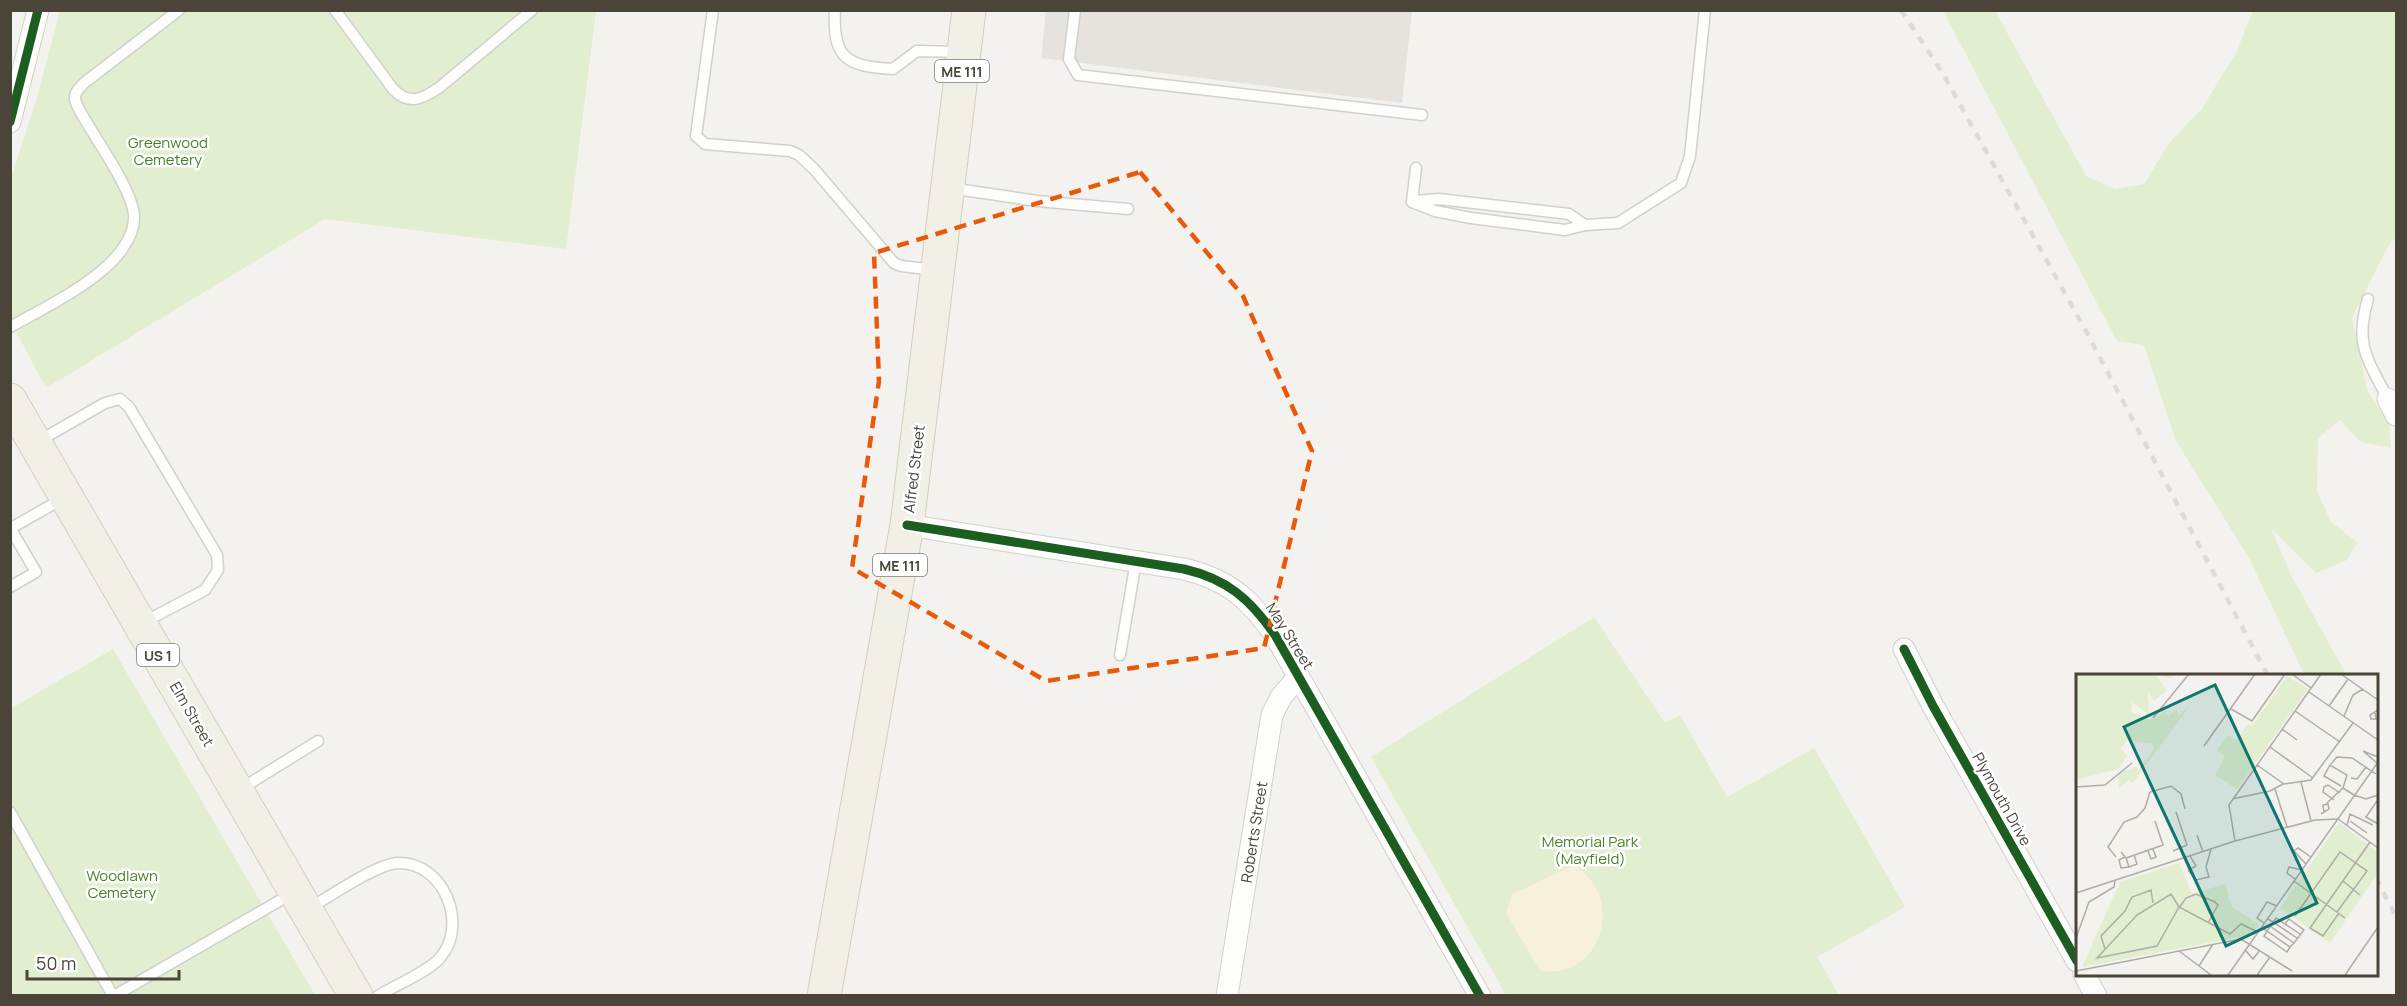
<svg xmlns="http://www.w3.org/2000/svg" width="2407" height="1006" font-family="Manrope,sans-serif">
  <rect width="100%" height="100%" fill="#f4f2ee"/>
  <g fill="#e1eecf">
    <polygon points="60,11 596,11 566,249 325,219 46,388 11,322 10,181 36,101"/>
    <polygon points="1943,11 1995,11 2086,176 2115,189 2144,184 2170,142 2201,110 2236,53 2253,11 2396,11 2396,237 2389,245 2352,317 2367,390 2389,424 2391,448 2361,442 2340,420 2318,438 2317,491 2331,522 2357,542 2347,560 2316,573 2271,528 2291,575 2347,676 2305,676 2249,558 2176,441 2144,345 2117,341"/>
    <polygon points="1594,617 1665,723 1680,715 1727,797 1814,748 1905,907 1817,957 1839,995 1506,995 1371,757"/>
    <polygon points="113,649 315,995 11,995 10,709"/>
  </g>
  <path fill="#f7f0da" d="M1574,865C1626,897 1603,980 1540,971L1506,913L1512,894Z"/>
  <polygon fill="#e6e3df" points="1046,11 1412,11 1402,103 1041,58"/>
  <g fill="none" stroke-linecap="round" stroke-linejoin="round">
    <defs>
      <g id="lane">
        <path d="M335,10L393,89C409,106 423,99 440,87L532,10"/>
        <polyline points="713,10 696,136 705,144 790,151 799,155 814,169 894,263 901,266 935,270"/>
        <path d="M835,10C832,60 848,66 893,69L917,51L960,52"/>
        <polyline points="1075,10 1069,59 1078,75 1422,115"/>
        <polyline points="950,188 1037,201 1128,209"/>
        <polyline points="1415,201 1439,199 1569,214 1585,225"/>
        <polyline points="1412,202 1435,211 1471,218 1565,230 1585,225 1618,223 1681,183 1690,156 1705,10"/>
        <polyline points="1412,202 1416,168"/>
        <path d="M2368,299C2354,345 2368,360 2388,399"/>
        <path d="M10,327C44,308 102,280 123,248C130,238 135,226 134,214C130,188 103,150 90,128C85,119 77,109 75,99C74,92 80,88 84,83L179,10"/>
        <polyline points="37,442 105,403 120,399 129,407 217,555 218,570 205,590 144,622"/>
        <polyline points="10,526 11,528 64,498"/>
        <polyline points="10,528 36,572 10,587"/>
        <polyline points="1120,655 1136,561"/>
        <polyline points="239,790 318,741"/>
        <polyline points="10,812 113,996"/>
        <path d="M308,909C329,897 375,865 397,863C444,861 469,925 440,958C428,972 395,985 378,996"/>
        <polyline points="114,996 293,893"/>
      </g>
      <g id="street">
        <polyline points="10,122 38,10"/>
        <polyline points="2388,399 2396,415"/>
        <path d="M907,525L1184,569C1227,579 1250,599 1275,635L1480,996"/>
        <polyline points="1904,649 1933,706 2077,961"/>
        <polyline points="2084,974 2096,996"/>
        <polyline points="1227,996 1272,715 1281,697 1298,677"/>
      </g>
      <g id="primary">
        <polyline points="10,400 356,996"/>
        <polyline points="824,996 907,525 969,10"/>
      </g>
    </defs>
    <use href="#lane" stroke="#d2d0cb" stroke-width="13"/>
    <use href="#street" stroke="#d2d0cb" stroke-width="23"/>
    <use href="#primary" stroke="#d6cebb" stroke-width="35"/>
    <use href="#lane" stroke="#fdfdfc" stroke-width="10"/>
    <use href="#street" stroke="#fdfdfc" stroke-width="21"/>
    <use href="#primary" stroke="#f2efe6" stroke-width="33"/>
    <g stroke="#dbdbda" stroke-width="4.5" stroke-dasharray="8 8" stroke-linecap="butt">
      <polyline points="1901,10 1942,72 2087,333 2268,676"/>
      <polyline points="2376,878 2396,917"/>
    </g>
    <defs>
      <g id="cycleway">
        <polyline points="10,122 38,10"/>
        <path d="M907,525L1184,569C1227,579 1250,599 1275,635L1480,996"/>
        <polyline points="1904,649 1933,706 2077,961"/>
      </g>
    </defs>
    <use href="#cycleway" stroke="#fff" stroke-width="13"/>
    <use href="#cycleway" stroke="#1b5e20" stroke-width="9"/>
  </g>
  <path fill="none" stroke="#e8590c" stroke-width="4.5" stroke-dasharray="12 8" stroke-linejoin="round" d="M1140,172L1243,296L1312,451L1264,648L1046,681L852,568L879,381L874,253Z"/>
  <g text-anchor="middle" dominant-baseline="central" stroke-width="5" stroke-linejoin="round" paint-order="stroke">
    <g fill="#fff" stroke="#817c74" stroke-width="1.5">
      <rect x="935" y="60" width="54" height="22" rx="4.5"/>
      <rect x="873" y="554" width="54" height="22" rx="4.5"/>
      <rect x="137" y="644" width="42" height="22" rx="4.5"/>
    </g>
    <g font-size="14" font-weight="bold" fill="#4b4439">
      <text x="962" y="71">ME 111</text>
      <text x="900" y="565">ME 111</text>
      <text x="158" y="655">US 1</text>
    </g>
    <g font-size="15" fill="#4a7f2a" stroke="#fff">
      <text x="168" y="142">Greenwood<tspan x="168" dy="17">Cemetery</tspan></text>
      <text x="1590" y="841">Memorial Park<tspan x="1590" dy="17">(Mayfield)</tspan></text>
      <text x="122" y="875">Woodlawn<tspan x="122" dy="17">Cemetery</tspan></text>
    </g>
    <g font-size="15" fill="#4b4439" stroke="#fff">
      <text transform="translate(914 469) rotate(-83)">Alfred Street</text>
      <text transform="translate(1290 636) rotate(58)">May Street</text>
      <text transform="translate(192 714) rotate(60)">Elm Street</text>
      <text transform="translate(2002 799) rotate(61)">Plymouth Drive</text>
      <text transform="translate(1254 832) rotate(-81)">Roberts Street</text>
    </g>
  </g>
  <g transform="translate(2076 674)">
    <rect width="302" height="302" fill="#f4f2ee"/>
    <path d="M0,0H95L96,4L79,1L91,16L78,27L72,18L73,41L56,28L55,38L71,45H79L89,36L92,43L100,35L103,42L116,29L56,110L53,106L43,114L42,100L61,92L62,97L78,75L76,69L50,67L45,75L51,82L42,95L0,106ZM211,2L232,15L161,115L139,101L149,82L141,76L152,61L160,66L172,50L176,52ZM263,149L301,177V200L254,269L204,234ZM103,189L116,220L149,210L156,233L183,251L172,266L158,264L6,293L44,208Z" fill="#e1eecf"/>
    <path fill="none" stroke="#b0aca6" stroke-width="1.5" d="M216,0L235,14M265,0L302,26M233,18L302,66M253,32L272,5M155,35L176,47L209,0M219,37L264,68M299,39L300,45H295L294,41L302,36M268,42L277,21L287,15M77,44L113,0M206,55L221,66M128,72L179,0M194,73L237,104M301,89L287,77L302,83M255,90L261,83L276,84L300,100M181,91L208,110L235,106L277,49M275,104L281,105L290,93M225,108L235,147M265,112L248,102L254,91L271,101L267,114M0,113L29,111L56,89M199,115L211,153M278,121L290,125L302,121M156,125L194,117L207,110M258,126L247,118L248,113L252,111L264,119M301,127L290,143L302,150M251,129L267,114L278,121M245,140L253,135L252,130L247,131L248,138M262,145L302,174M274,147L291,159M271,151L274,140L297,151M121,161L127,178M159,167L153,131L245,0M72,177L75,185L80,183L77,175M97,177L111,171L100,138M45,178L50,184L87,171L79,147M40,183L32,173L48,148L61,143L69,134L74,118L95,112L105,120L109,135M49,183L43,186L45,194L53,193M50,184L53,193L61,190L58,181M108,184L113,196L120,192L114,182M230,190L218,177L222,174L235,183M112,196L120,206L133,203L130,193L135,175M219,205L211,199L213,193L226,196M218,207L269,244M267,207L284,221M0,219L159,167L239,146L262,145M103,233L81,272L21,284L61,241L95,220L103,233L154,260L165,250L182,258M103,234L110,224L120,220L139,228L142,231L132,249M263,239L247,262L234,254L294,168M219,242L264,178L291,197L261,238M188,249L181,244L191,228L201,232M209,250L213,245L228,256L218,269L214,273L211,278L188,262L191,257L214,273M194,252L218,269M186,254L191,257L197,248L192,245M0,264L13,228L38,213L39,207M221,264L197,248L200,244L224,260M29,275L25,262L49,237L56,223L75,216L77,229M103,277L135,301M170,277L177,285L184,276M123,292L137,270M0,297L165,265L216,297M152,301L302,88M181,301L194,283M269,301L302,253"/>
    <path fill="#0f766e" fill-opacity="0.15" stroke="#0f766e" stroke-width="3" d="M139,11L241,229L150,272L48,53Z"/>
    <rect width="302" height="302" fill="none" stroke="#4b4439" stroke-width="3"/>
  </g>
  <rect width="2407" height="1006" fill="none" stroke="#4b4439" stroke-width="24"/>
  <path d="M27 970v9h152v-9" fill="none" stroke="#4b4439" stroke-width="3"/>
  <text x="36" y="970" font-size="18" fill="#4b4439" stroke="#ffffff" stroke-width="4.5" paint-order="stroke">50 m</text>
</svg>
